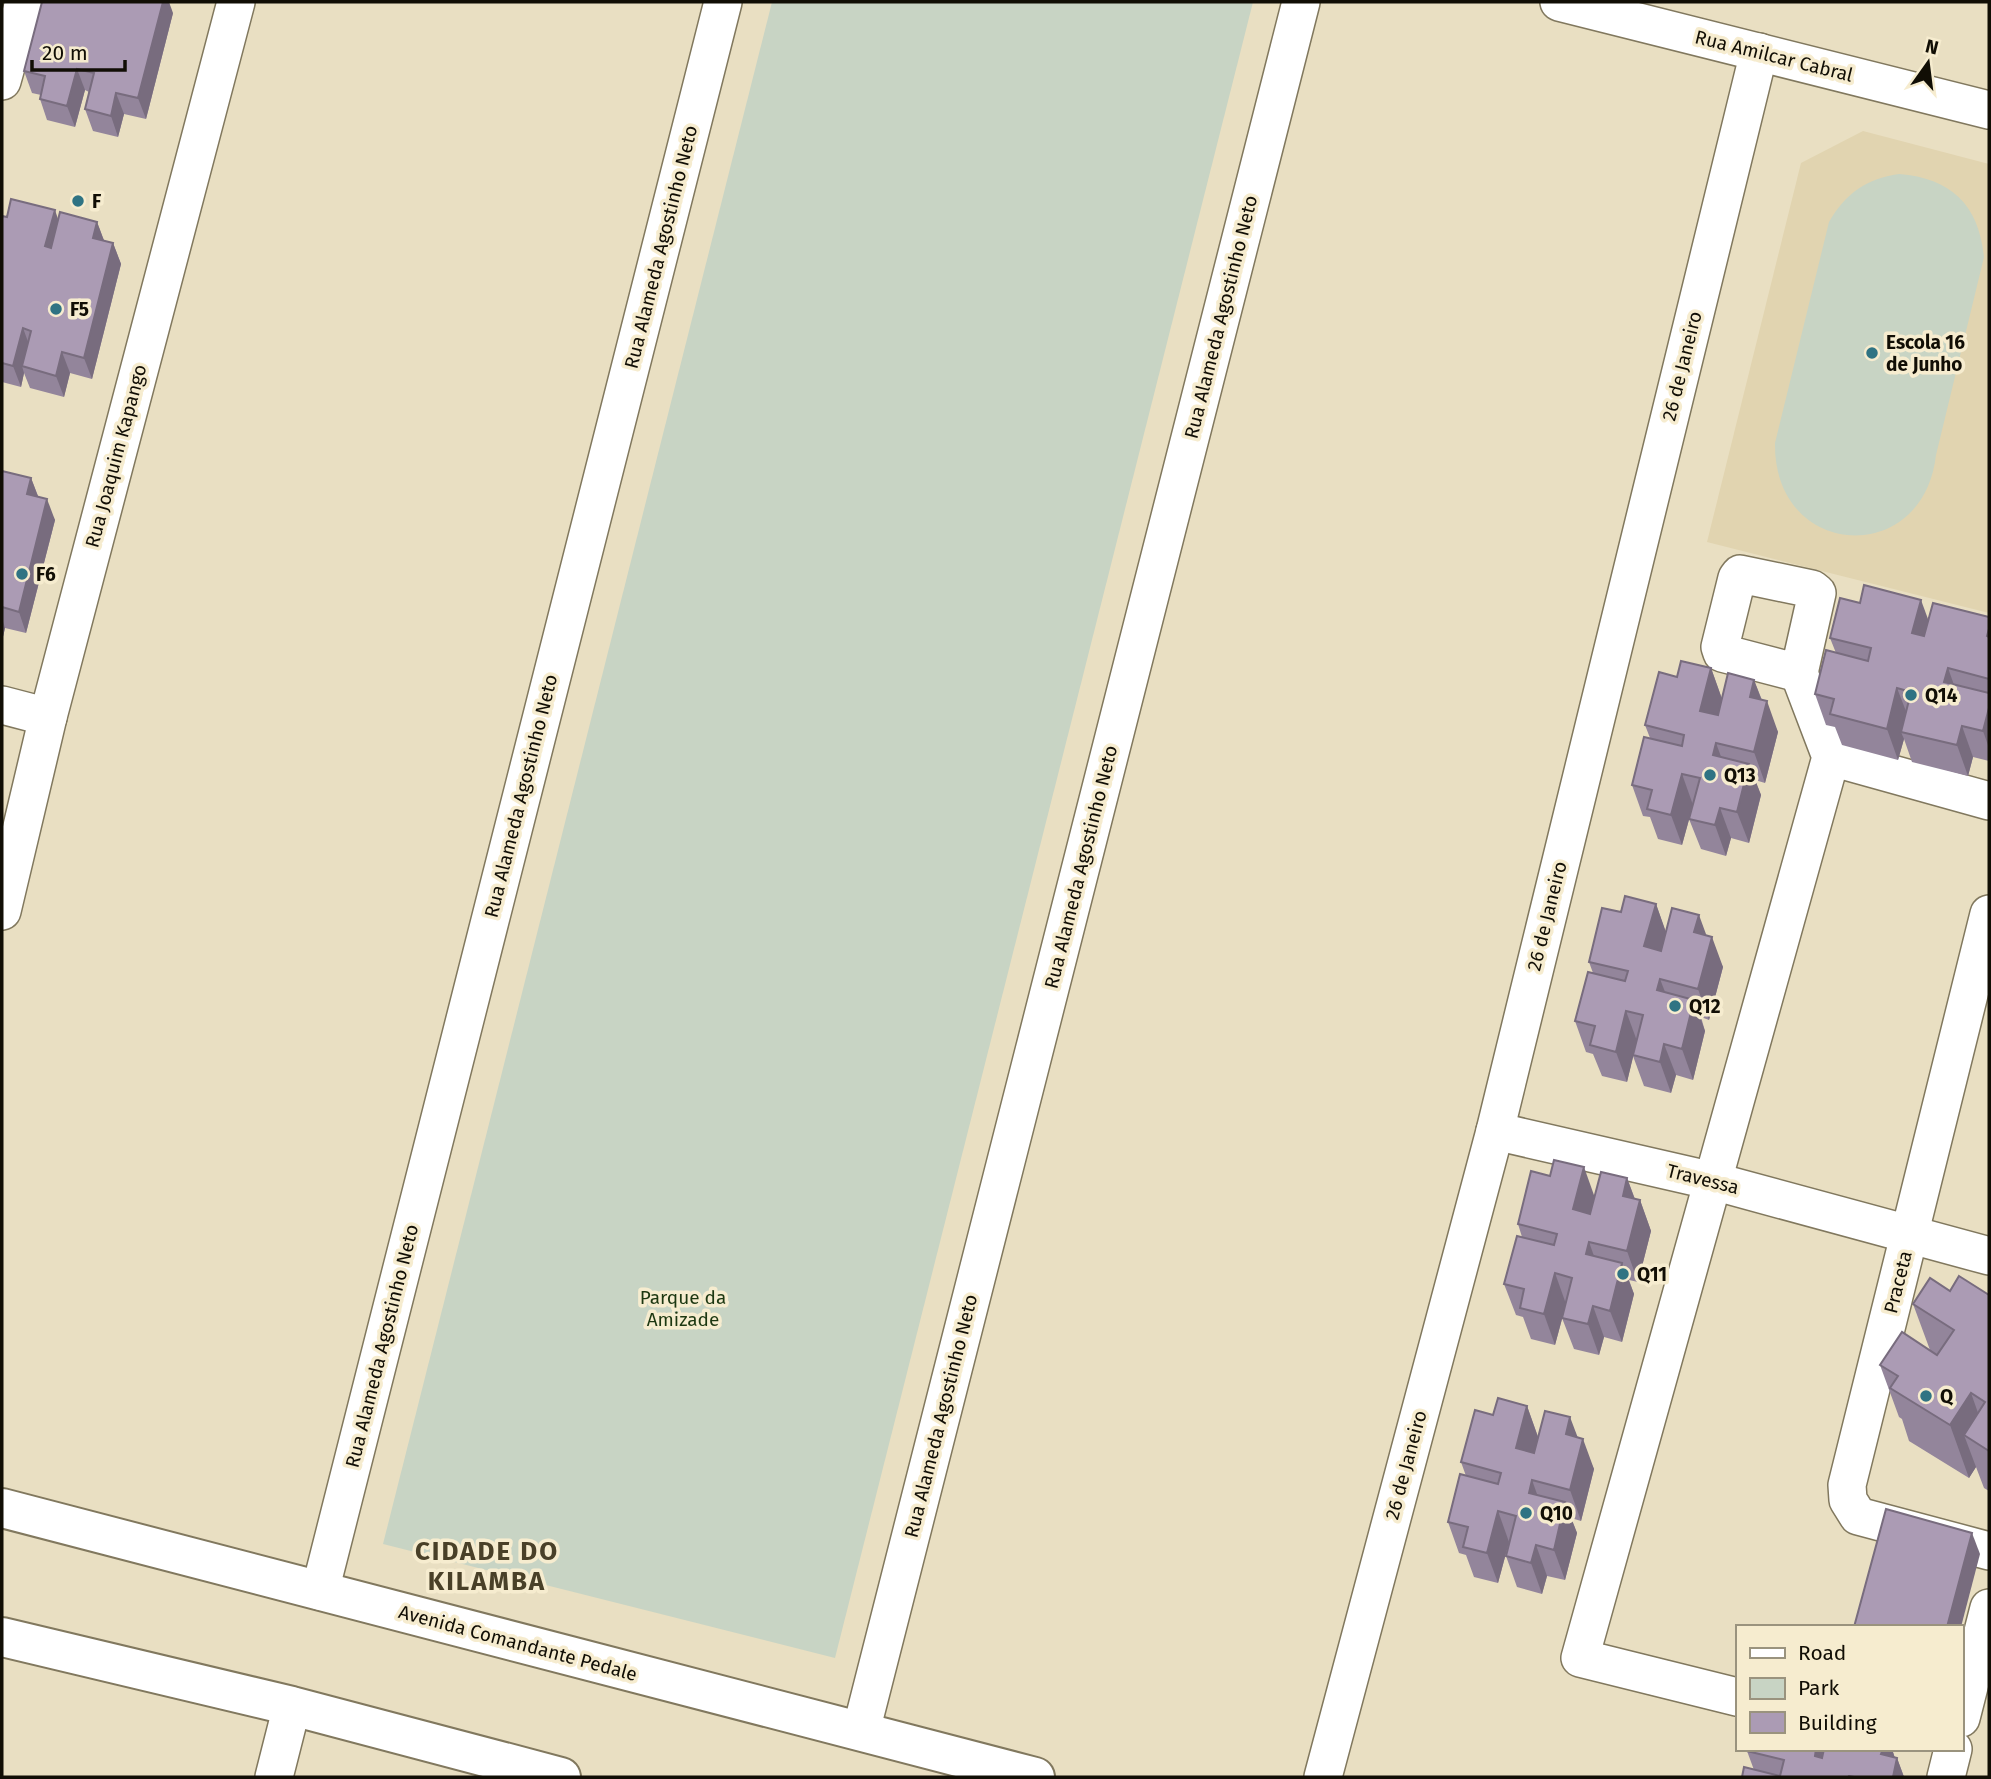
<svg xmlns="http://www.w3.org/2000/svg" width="1991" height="1779" font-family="'Fira Sans',sans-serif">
  <rect width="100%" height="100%" fill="#e9dfc2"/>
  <polygon fill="#e1d4b0" points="1863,131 1989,164 1989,613 1707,542 1801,163"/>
  <g fill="#c8d4c4">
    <polygon points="772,2 1253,2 835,1658 383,1544"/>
    <path d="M1899,174C1951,178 1979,205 1984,257L1936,455C1923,569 1773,559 1775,443L1829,222C1846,193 1866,179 1899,174Z"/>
  </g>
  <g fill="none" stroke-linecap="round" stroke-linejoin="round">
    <defs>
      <g id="street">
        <polyline points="1559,2 1989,110"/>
        <polyline points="2,81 24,2"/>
        <polygon points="1740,574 1812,589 1817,593 1799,673 1722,653 1720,647 1737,578"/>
        <polyline points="2,705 48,717"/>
        <polyline points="1831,757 1989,801"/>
        <polyline points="2,911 48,717 236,2"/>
        <polyline points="1989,914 1847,1485 1848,1500 1858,1516 1989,1551"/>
        <polyline points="1495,1131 1713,1181 1989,1256"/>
        <polyline points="320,1591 723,2"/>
        <polyline points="1737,1697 1580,1658 1831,757 1799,673"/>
        <polyline points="1961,1718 1989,1608"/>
        <polyline points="861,1731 1301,2"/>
        <polyline points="274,1777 292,1706"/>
        <polyline points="1323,1777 1495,1131 1759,52"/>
        <polyline points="1946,1777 1953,1749"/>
      </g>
      <g id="secondary">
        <polyline points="2,1508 1035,1777"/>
        <polyline points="2,1637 292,1706 561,1777"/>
      </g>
    </defs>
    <use href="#street" stroke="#81785e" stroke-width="40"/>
    <use href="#secondary" stroke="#81785e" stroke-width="42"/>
    <use href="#street" stroke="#fff" stroke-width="37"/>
    <use href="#secondary" stroke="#fff" stroke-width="38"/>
  </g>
  <g fill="#93859b">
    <polygon points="173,13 146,119 124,114 118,137 93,131 85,109 89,92 85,90 75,127 47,120 40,99 41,95 32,93 24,71"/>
    <polygon points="2,216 7,217 97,222 104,241 113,243 121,264 92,379 70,373 64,397 30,388 24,373 21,387 2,382"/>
    <polygon points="2,471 31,478 38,496 55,520 26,633 5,628 2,641"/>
    <polygon points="1989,617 1989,761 1973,757 1968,776 1912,762 1904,739 1898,760 1842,745 1835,727 1826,725 1815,694 1836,653 1830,638 1928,621"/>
    <polygon points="1711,668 1722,699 1754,680 1762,700 1778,732 1765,783 1755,780 1761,795 1749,843 1731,838 1726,856 1701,849 1689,819 1693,805 1682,845 1658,839 1650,817 1643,816 1632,785 1650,738 1645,725 1677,677"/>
    <polygon points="1656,904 1666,933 1706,935 1723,967 1709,1020 1701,1017 1705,1031 1693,1080 1676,1075 1671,1093 1644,1086 1633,1056 1627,1082 1602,1076 1593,1054 1586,1052 1575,1021 1593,973 1589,962 1621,912"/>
    <polygon points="1627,1178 1635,1199 1640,1200 1651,1231 1638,1282 1629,1280 1634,1294 1622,1342 1604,1337 1599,1355 1574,1349 1562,1318 1566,1304 1555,1345 1531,1339 1523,1317 1516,1315 1504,1284 1522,1237 1518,1224 1595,1197"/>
    <polygon points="1950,1291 1989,1295 1989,1491 1984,1488 1976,1467 1969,1478 1909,1441 1902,1419 1899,1417 1880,1365 1930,1350 1913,1304"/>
    <polygon points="1527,1406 1538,1437 1578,1437 1594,1469 1581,1521 1571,1518 1577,1533 1565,1580 1547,1576 1542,1594 1517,1587 1506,1556 1509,1542 1498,1583 1474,1577 1466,1555 1459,1553 1448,1522 1466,1476 1461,1462 1493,1415"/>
    <polygon points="1892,1749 1895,1758 1897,1758 1904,1777 1742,1777 1754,1770 1747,1751"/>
  </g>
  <g fill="#786c7e">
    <polygon points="163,2 169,2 173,13 146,119 138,98"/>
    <polygon points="77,69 85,90 75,127 67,106"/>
    <polygon points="116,93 124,114 118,137 111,116"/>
    <polygon points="55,210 62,231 53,268 45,246"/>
    <polygon points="97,222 105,243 93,238"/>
    <polygon points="113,243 121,264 92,379 84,358"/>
    <polygon points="23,328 31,350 22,366 24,373 21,387 13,366"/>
    <polygon points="62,352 70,373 64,397 56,376"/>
    <polygon points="31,478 39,499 27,494"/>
    <polygon points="47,499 55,520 26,633 19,612"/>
    <polygon points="1921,600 1932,630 1923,664 1912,633"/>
    <polygon points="2,618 5,628 2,641"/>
    <polygon points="1711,668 1722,699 1711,741 1700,711"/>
    <polygon points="1948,668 1959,699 1944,682"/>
    <polygon points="1754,680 1765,709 1767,701 1778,732 1765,783 1754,752 1750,697"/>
    <polygon points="1897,688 1909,719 1901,732 1904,739 1898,760 1887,729"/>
    <polygon points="1989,708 1989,748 1983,731"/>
    <polygon points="1962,726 1973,757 1968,776 1957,745"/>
    <polygon points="1716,743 1727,773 1713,755"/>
    <polygon points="1749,764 1761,795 1749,843 1737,812"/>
    <polygon points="1682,774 1693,805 1682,845 1671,815"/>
    <polygon points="1720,808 1731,838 1726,856 1715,825"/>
    <polygon points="1656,904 1667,935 1656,977 1644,946"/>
    <polygon points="1699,915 1710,945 1712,937 1723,967 1709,1020 1698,989 1694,932"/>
    <polygon points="1660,979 1672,1010 1657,990"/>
    <polygon points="1694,1000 1705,1031 1693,1080 1682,1049"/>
    <polygon points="1626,1011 1637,1041 1627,1082 1616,1052"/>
    <polygon points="1664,1044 1676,1075 1671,1093 1660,1062"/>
    <polygon points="1584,1167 1595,1198 1584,1240 1573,1209"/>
    <polygon points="1627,1178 1638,1208 1640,1200 1651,1231 1638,1282 1627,1251 1623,1196"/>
    <polygon points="1589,1242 1600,1273 1586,1254"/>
    <polygon points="1622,1263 1634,1294 1622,1342 1610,1311"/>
    <polygon points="1555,1273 1566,1304 1555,1345 1544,1314"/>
    <polygon points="1593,1306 1604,1337 1599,1355 1588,1324"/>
    <polygon points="1971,1393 1989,1444 1964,1435 1976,1467 1969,1478 1950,1425"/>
    <polygon points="1527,1406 1538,1437 1527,1479 1516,1448"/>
    <polygon points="1570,1417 1581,1446 1583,1439 1594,1469 1581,1521 1570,1490 1566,1434"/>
    <polygon points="1532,1480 1543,1511 1529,1493"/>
    <polygon points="1565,1502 1577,1533 1565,1580 1554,1550"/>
    <polygon points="1498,1511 1509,1542 1498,1583 1487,1553"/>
    <polygon points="1972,1533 1980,1554 1961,1627 1947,1627"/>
    <polygon points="1536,1545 1547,1576 1542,1594 1531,1563"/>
    <polygon points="1816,1749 1835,1749 1828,1777 1815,1756"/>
    <polygon points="1883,1749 1892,1749 1896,1762 1897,1758 1904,1777 1890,1777 1881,1754"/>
  </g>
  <g fill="#ab9bb4" stroke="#786c7e" stroke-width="2">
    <polygon points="42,2 163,2 138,98 116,93 111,116 85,109 94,73 77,69 67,106 40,99 45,76 24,71"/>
    <polygon points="11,199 55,210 45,246 51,248 60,212 97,222 93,238 113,243 84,358 62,352 56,376 22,366 31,331 23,328 13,366 2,363 2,216 7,217"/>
    <polygon points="2,471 31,478 27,494 47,499 19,612 2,607"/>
    <polygon points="1864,585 1921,600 1912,633 1924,636 1933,603 1989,617 1989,629 1987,636 1989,637 1989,679 1948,668 1944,682 1989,693 1989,708 1983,731 1962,726 1957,745 1901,732 1911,692 1897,688 1887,729 1830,714 1834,699 1815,694 1826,650 1868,661 1871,648 1830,638 1840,598 1860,603"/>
    <polygon points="1681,661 1711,668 1700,711 1718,715 1728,673 1754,680 1750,697 1767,701 1754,752 1716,743 1713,755 1749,764 1737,812 1720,808 1715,825 1689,819 1700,778 1682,774 1671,815 1647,809 1652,790 1632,785 1644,737 1682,746 1684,735 1645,725 1659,672 1677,677"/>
    <polygon points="1625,896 1656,904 1644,946 1661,951 1672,908 1699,915 1694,932 1712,937 1698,989 1660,979 1657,990 1694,1000 1682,1049 1664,1044 1660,1062 1633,1055 1643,1015 1626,1011 1616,1052 1590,1045 1595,1026 1575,1021 1588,972 1625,981 1628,971 1589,962 1602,908 1621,912"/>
    <polygon points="1554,1160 1584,1167 1573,1209 1590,1214 1601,1172 1627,1178 1623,1196 1640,1200 1627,1251 1589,1242 1586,1254 1622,1263 1610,1311 1593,1306 1588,1324 1562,1318 1572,1278 1555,1273 1544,1314 1520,1308 1524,1289 1504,1284 1517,1236 1554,1245 1557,1234 1518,1224 1531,1171 1550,1176"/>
    <polygon points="1959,1276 1989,1295 1989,1451 1964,1435 1985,1402 1971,1393 1950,1425 1890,1388 1898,1376 1880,1365 1902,1332 1937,1355 1954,1330 1913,1304 1930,1278 1950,1291"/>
    <polygon points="1498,1398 1527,1406 1516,1448 1534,1453 1545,1411 1570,1417 1566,1434 1583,1439 1570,1490 1532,1480 1529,1493 1565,1502 1554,1550 1536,1545 1531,1563 1506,1556 1516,1516 1498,1511 1487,1553 1463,1547 1468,1527 1448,1522 1460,1474 1498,1484 1501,1473 1461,1462 1475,1410 1493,1415"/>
    <polygon points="1886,1509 1972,1533 1947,1627 1854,1627"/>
    <polygon points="1748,1749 1816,1749 1815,1756 1822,1758 1824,1749 1883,1749 1881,1754 1897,1758 1893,1777 1854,1777 1849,1776 1848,1777 1742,1777 1744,1767 1780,1776 1784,1760 1747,1751"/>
  </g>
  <g fill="#2f7383" stroke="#f6eccf" stroke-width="2.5">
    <circle cx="78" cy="201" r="7"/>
    <circle cx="56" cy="309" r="7"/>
    <circle cx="1872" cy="353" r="7"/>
    <circle cx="22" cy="574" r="7"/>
    <circle cx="1911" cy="695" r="7"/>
    <circle cx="1710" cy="775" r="7"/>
    <circle cx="1675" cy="1006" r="7"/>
    <circle cx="1623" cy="1274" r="7"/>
    <circle cx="1926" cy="1396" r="7"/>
    <circle cx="1526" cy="1513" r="7"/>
  </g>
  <g text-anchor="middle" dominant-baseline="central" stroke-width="7" stroke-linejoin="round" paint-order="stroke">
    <g font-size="19" fill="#110e05" stroke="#f6eccf">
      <text transform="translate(1774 56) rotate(14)">Rua Amilcar Cabral</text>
      <text transform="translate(661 247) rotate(-76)">Rua Alameda Agostinho Neto</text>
      <text transform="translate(1221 317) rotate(-76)">Rua Alameda Agostinho Neto</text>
      <text transform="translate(1682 366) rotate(-76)">26 de Janeiro</text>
      <text transform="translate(116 456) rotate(-75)">Rua Joaquim Kapango</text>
      <text transform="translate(521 796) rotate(-76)">Rua Alameda Agostinho Neto</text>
      <text transform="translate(1081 867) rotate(-76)">Rua Alameda Agostinho Neto</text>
      <text transform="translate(1547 916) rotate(-76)">26 de Janeiro</text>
      <text transform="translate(1703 1179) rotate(14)">Travessa</text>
      <text transform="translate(1898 1282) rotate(-76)">Praceta</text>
      <text transform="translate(382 1346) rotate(-76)">Rua Alameda Agostinho Neto</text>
      <text transform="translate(941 1416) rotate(-76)">Rua Alameda Agostinho Neto</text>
      <text transform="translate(1406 1465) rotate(-75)">26 de Janeiro</text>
      <text transform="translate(518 1643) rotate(15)">Avenida Comandante Pedale</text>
    </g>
    <g font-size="19" font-weight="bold" fill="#110e05" stroke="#f6eccf" text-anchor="start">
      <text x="92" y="201">F</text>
      <text x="70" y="309">F5</text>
      <text x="1886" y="342">Escola 16<tspan x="1886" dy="22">de Junho</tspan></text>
      <text x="36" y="574">F6</text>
      <text x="1925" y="695">Q14</text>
      <text x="1724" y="775">Q13</text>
      <text x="1689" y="1006">Q12</text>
      <text x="1637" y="1274">Q11</text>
      <text x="1940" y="1396">Q</text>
      <text x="1540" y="1513">Q10</text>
    </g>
    <g font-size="19" fill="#1c3711" stroke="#f6eccf">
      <text x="683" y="1297">Parque da<tspan x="683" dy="22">Amizade</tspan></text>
    </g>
    <g font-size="26" font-weight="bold" letter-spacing="2" fill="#494028" stroke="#f6eccf">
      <text x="487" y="1551">CIDADE DO<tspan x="487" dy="30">KILAMBA</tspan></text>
    </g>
  </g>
  <rect width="1991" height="1779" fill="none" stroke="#110e05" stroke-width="7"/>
  <rect x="1736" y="1625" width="228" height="126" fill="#f6eccf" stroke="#9a937e" stroke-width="2"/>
  <rect x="1750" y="1648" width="35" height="10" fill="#ffffff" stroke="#9a937e" stroke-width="2"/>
  <text x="1798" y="1660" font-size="21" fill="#110e05">Road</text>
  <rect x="1750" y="1678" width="35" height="21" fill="#c8d4c4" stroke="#9a937e" stroke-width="2"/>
  <text x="1798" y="1695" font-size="21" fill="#110e05">Park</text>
  <rect x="1750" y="1712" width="35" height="21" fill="#ab9bb4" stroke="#9a937e" stroke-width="2"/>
  <text x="1798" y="1730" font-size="21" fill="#110e05">Building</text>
  <g transform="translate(1928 63) rotate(14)" stroke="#f6eccf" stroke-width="5" paint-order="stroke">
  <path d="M0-5L12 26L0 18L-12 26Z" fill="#110e05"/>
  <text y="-10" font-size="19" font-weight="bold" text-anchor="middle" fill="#110e05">N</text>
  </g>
  <path d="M32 60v10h93v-10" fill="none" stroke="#110e05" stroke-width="3.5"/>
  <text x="42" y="60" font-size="21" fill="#110e05" stroke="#f6eccf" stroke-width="5" paint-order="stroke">20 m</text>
</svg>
